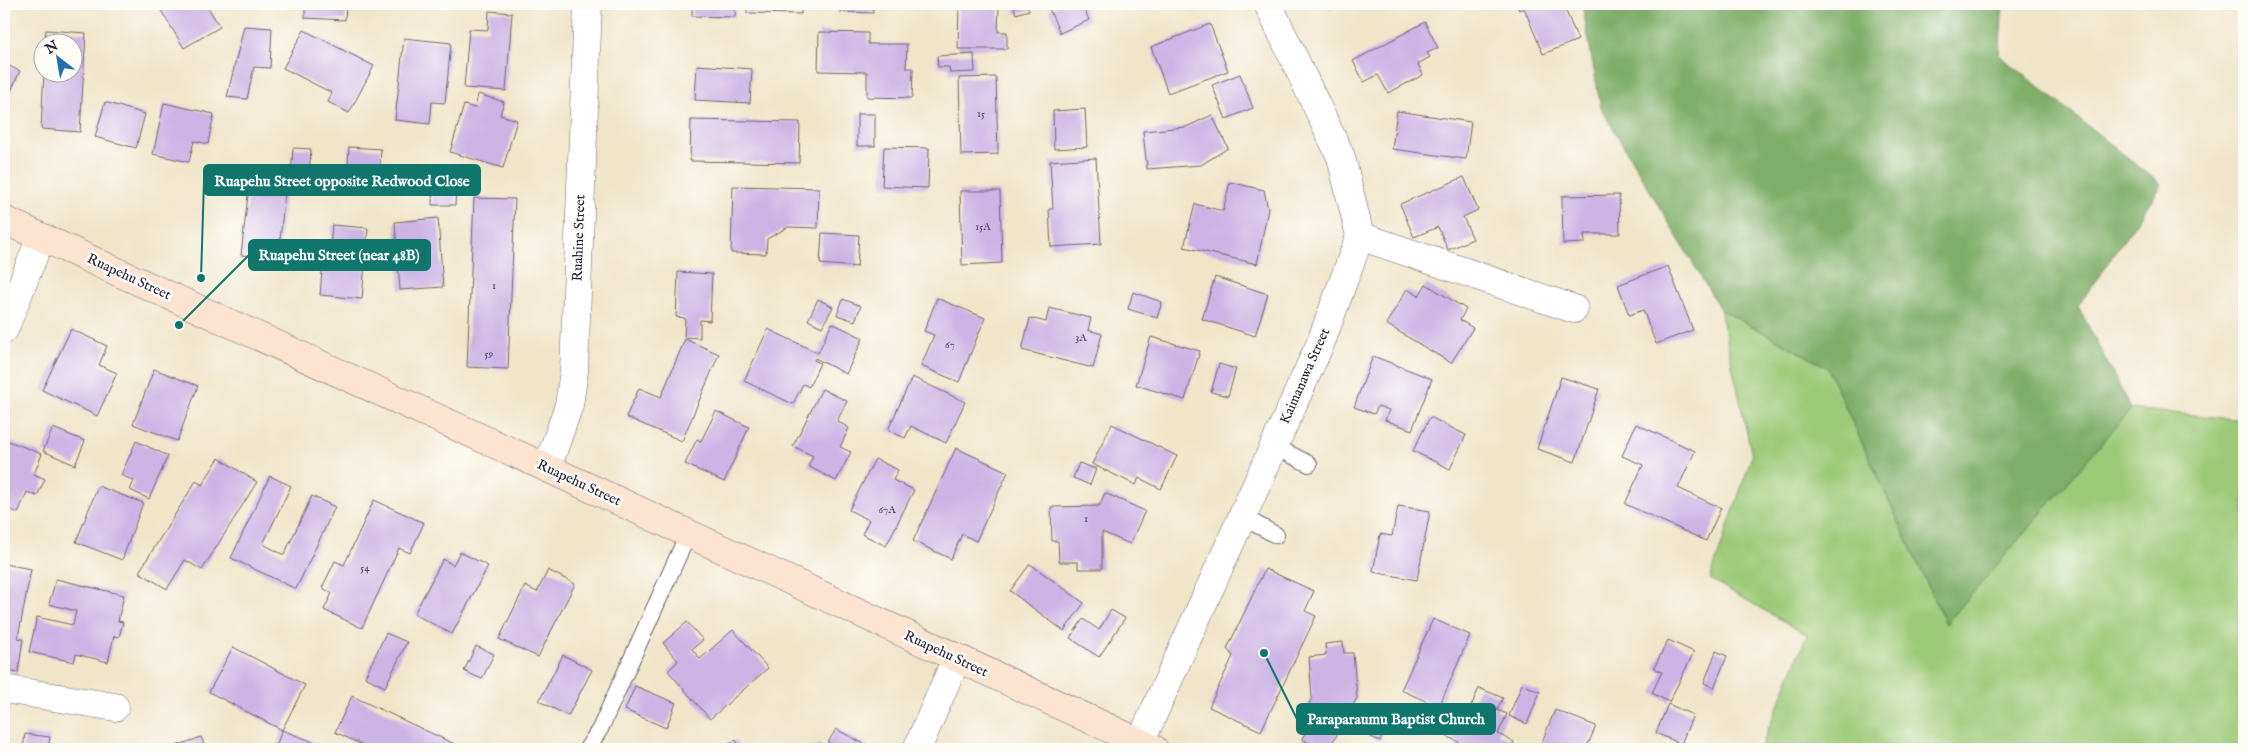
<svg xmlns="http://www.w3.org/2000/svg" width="2248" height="753" font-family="'IM FELL English',serif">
  <rect width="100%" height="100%" fill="#fdfcf7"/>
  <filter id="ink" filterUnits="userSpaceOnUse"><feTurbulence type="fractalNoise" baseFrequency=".02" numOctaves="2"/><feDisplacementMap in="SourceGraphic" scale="10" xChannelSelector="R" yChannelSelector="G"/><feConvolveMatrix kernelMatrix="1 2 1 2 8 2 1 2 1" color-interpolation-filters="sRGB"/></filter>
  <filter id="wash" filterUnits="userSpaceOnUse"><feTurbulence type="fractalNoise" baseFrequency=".0096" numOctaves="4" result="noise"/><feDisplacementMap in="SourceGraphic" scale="20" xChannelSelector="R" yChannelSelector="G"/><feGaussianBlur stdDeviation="1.12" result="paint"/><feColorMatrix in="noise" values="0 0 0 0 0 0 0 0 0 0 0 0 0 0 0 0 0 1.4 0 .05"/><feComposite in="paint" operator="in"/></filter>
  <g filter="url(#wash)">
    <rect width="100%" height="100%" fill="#f0e5c9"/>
    <polygon fill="#9dca78" stroke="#60765a" points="1720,309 1827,367 1946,624 2131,409 2244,420 2244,749 1760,749 1807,635 1710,579 1752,456"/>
    <polygon fill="#7eae68" stroke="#506852" points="1582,4 2003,4 1999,55 2162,185 2078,306 2131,409 1946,624 1827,367 1720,309 1601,108"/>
    <g id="blocks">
      <g fill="#ccb4e5">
        <polygon points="157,4 206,4 220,27 184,48"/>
        <polygon points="305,4 346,4 345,20 305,18"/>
        <polygon points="692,4 736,4 735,17 692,16"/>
        <polygon points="747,4 801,4 801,14 747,13"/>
        <polygon points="841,4 873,4 873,13 840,12"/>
        <polygon points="959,4 999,4 998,32 1007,32 1007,49 958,49"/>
        <polygon points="1013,4 1027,4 1029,10 1016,14"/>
        <polygon points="1061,4 1082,4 1089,20 1060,33 1049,9"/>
        <polygon points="1328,4 1344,4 1330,9"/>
        <polygon points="1517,4 1563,4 1578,40 1543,54 1524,8 1519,10"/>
        <polygon points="489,11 512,13 506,91 464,88 469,29 488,30"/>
        <polygon points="1425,22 1438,48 1427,53 1430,57 1418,64 1423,75 1388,93 1378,75 1364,82 1353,61"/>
        <polygon points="1210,24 1228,71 1168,93 1151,47"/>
        <polygon points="244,26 272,28 270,68 254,67 247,99 227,97"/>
        <polygon points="46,30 86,33 80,132 41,129 44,72 72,72 72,42 45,42"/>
        <polygon points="304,30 374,66 349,113 328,102 332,93 283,68"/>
        <polygon points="819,32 868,33 868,44 907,44 906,68 913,68 912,98 867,97 867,72 818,71"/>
        <polygon points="404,38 451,43 445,103 432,102 430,124 395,120"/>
        <polygon points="974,54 975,72 950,73 949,67 938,67 937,56"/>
        <polygon points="4,64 20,71 4,106"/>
        <polygon points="697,65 752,69 750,103 695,100"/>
        <polygon points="1240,74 1253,108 1226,119 1212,85"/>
        <polygon points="996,77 998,154 961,155 959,78"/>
        <polygon points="478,94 504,102 500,115 517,120 503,168 450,152 464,105 475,108"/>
        <polygon points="105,102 145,114 136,148 95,137"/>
        <polygon points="164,103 214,114 208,144 194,141 189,162 153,154"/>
        <polygon points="1085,109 1087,147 1054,149 1053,111"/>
        <polygon points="1397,111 1471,122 1466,159 1392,149"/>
        <rect x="857" y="114" width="18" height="32"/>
        <polygon points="1212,115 1228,148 1201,165 1147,169 1143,131 1186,127"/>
        <polygon points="691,120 800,122 799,163 690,161"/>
        <polygon points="349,147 381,149 379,181 347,179"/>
        <polygon points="884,147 929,148 928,188 882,186"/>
        <polygon points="293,148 311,149 309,176 291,175"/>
        <polygon points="1096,158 1101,244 1051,247 1049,209 1053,209 1050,161"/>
        <polygon points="433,175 457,176 455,205 432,205"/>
        <polygon points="1464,177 1478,210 1463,217 1473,239 1448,250 1438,227 1414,237 1400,204"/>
        <polygon points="250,178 286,182 278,259 241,255"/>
        <polygon points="1230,182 1264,190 1268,209 1257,264 1184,247 1195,204 1223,211"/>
        <polygon points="733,186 819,188 818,228 788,227 767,239 766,254 731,253"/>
        <polygon points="960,191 1000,191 1002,263 962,265"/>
        <polygon points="1619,195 1620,234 1584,234 1585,243 1563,244 1562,196"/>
        <polygon points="474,198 515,199 508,369 467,367"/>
        <polygon points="438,218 443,287 400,290 395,222"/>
        <polygon points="332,225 368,228 362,299 320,295 323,259 329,260"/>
        <polygon points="822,233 859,235 857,267 820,264"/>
        <polygon points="1668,266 1693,330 1656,344 1643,310 1629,315 1618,285"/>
        <polygon points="678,272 712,274 710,321 700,320 700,338 684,337 685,318 676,317"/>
        <polygon points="1215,277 1268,294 1255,336 1202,319"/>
        <polygon points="1426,284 1466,309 1460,320 1473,328 1451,363 1386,324 1407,289 1419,296"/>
        <polygon points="1133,292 1162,302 1157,318 1128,309"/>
        <polygon points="937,298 985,318 959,382 921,366 934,335 924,331"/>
        <polygon points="818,299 833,307 822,327 808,320"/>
        <polygon points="843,299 861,306 855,321 837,315"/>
        <polygon points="1049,308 1091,318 1088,330 1102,334 1093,368 1022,350 1030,318 1046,322"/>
        <polygon points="832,323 863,338 846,374 815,358 814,360 820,363 809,387 803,384 793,404 744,381 768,329 818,353"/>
        <polygon points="71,329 107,346 99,365 117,373 97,416 42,390"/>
        <polygon points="1151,337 1200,351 1185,400 1136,385"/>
        <polygon points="685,339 719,354 682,441 626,417 639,388 661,397"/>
        <polygon points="1373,356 1432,379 1412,430 1385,420 1389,410 1378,406 1374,414 1354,407"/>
        <polygon points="1219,364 1236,369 1228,396 1211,392"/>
        <polygon points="154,369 198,386 177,441 133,424"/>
        <polygon points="912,377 965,402 946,443 911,426 905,438 888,430"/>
        <polygon points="1561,377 1599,389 1575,462 1537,449"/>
        <polygon points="822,389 847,401 837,421 849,428 840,447 851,452 836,481 808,466 813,456 793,446"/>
        <polygon points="716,411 749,427 724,482 685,464 697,439 701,441"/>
        <polygon points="1430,417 1466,435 1450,469 1413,451"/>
        <polygon points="1112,424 1177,456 1161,489 1139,478 1136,485 1092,464"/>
        <polygon points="1636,424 1695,451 1678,488 1721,508 1706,541 1625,504 1643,465 1622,456"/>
        <polygon points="53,428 85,441 75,465 43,451"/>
        <polygon points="6,440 42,454 34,474 45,479 37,496 27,492 18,513 4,507 4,446"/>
        <polygon points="136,441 168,456 149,499 130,490 134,481 121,475"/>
        <polygon points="956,448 1008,472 976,541 962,534 951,559 913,541"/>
        <polygon points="219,458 257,482 202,570 185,560 167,589 139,572 196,481 202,485"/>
        <polygon points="875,459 898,470 893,480 914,490 886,546 862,534 869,520 849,510"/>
        <polygon points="1079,463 1096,469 1090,485 1073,478"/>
        <polygon points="270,476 291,486 263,544 284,555 312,496 335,507 296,589 231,558"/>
        <polygon points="98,486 143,503 122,560 76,542"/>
        <polygon points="1105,493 1145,511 1130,544 1102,532 1102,569 1078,569 1078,562 1059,562 1058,541 1052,541 1051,507 1099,506"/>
        <polygon points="374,500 424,523 410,553 399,548 362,628 324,610 332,593 322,588 335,561 344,565"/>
        <polygon points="1398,506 1430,511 1417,580 1373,572 1380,534 1392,536"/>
        <polygon points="460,552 488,566 452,634 414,614 443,559 453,565"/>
        <polygon points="4,564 31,569 18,638 23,639 18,673 4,670"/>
        <polygon points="1030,564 1084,603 1064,631 1010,591"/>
        <polygon points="1265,569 1314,591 1305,611 1316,616 1261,731 1209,707 1233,656 1227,649"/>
        <polygon points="548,570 575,584 538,657 499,639 525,586 537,592"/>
        <polygon points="56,579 124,595 118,621 123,622 119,637 114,636 108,662 76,654 74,662 29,652 37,617 73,625 76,611 49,604"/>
        <polygon points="1111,610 1125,618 1099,657 1070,638 1083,619 1099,630"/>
        <polygon points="1433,619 1470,635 1439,707 1401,690"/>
        <polygon points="687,622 703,640 692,649 700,659 733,630 768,668 710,719 668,671 678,661 663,643"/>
        <polygon points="386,633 407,642 385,687 365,677"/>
        <polygon points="1668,640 1694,652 1669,702 1652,693 1662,672 1654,668"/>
        <polygon points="1343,642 1344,653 1353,653 1357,698 1329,749 1321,749 1302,739 1306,731 1297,726 1312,698 1309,657 1326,655 1325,644"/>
        <polygon points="476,646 494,654 482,679 464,671"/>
        <polygon points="233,647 305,685 282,730 209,692"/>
        <polygon points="1716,651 1727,656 1714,688 1704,683"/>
        <polygon points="563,655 592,670 568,716 539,701"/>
        <polygon points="1522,684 1540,692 1527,724 1509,716"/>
        <polygon points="635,686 676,703 666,728 625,710"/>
        <polygon points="1479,688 1503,698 1497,710 1507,714 1498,734 1514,742 1510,749 1456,749 1459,742 1437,732 1446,711 1465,720"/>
        <polygon points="352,696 465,749 371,749 335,732"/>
        <polygon points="1668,704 1693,715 1681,744 1656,733"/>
        <polygon points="1555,710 1596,726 1586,749 1539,749"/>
        <polygon points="1377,714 1389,720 1380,741 1367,735"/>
        <polygon points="836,729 868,746 866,749 815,749 818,744 825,748"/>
        <polygon points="282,730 324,746 323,749 275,749"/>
        <polygon points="25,734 50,737 48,749 23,749"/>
        <polygon points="201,737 206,749 168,749"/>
        <polygon points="736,740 741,749 720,749"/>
      </g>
    </g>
  </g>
  <g filter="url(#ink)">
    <use href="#blocks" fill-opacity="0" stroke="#6a666d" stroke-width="1"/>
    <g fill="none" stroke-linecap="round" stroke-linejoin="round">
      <defs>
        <g id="lane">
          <polyline points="1274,446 1309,464"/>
          <polyline points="1241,516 1276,535"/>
          <polyline points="587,749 600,729 688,534"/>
        </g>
        <g id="street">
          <polyline points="1360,236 1574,309"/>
          <polyline points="4,330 41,237"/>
          <polyline points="547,468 569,405 574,371 588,4"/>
          <polyline points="4,689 115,707"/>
          <polyline points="1140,743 1321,342 1360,236 1341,157 1268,4"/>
          <polyline points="917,749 956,659"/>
        </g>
        <polyline id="secondary" points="4,220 547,468 1154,749"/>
      </defs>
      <use href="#lane" stroke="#6a666d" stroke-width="18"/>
      <use href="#street" stroke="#6a666d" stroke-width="29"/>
      <use href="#secondary" stroke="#6a666d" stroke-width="29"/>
      <use href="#lane" stroke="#fff" stroke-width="16"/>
      <use href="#street" stroke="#fff" stroke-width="28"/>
      <use href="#secondary" stroke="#fde4d1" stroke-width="28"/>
    </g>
  </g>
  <g text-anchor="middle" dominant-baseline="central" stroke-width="5" stroke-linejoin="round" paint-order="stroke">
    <g font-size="11" fill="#4c4666">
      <text x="981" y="114">15</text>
      <text x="983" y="227">15A</text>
      <text x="494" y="286">1</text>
      <text x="1081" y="338">3A</text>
      <text x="950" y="345">67</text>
      <text x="489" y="354">59</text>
      <text x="887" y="510">67A</text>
      <text x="1086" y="519">1</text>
      <text x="365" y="568">54</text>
    </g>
    <g font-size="14" fill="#22223b" stroke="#fdfcf7">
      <text transform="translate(579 238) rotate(-88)">Ruahine Street</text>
      <text transform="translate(129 277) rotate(25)">Ruapehu Street</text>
      <text transform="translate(1305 376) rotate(-66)">Kaimanawa Street</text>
      <text transform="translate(579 483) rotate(25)">Ruapehu Street</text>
      <text transform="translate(946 654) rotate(25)">Ruapehu Street</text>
    </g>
  </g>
  <path fill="none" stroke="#0f766e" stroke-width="2" d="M201 278L204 180M179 325L249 255M1264 653L1297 719"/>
  <g fill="#0f766e" stroke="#fdfcf7" stroke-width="2">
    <circle cx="201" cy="278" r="5"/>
    <circle cx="179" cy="325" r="5"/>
    <circle cx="1264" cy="653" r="5"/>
  </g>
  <g fill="#0f766e" stroke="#0f766e" stroke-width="2">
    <rect x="204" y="165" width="276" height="30" rx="5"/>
    <rect x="249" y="240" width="181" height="30" rx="5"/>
    <rect x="1297" y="704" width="198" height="30" rx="5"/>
  </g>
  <g font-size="15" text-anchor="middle" font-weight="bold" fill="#fff">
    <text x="342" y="186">Ruapehu Street opposite Redwood Close</text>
    <text x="339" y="260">Ruapehu Street (near 48B)</text>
    <text x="1396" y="724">Paraparaumu Baptist Church</text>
  </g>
  <rect width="2248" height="753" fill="none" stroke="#fdfcf7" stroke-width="20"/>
  <g transform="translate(58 58) rotate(329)"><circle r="24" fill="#fdfcf7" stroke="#a5a5ac"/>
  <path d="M0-4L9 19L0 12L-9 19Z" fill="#1f6fb2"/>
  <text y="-8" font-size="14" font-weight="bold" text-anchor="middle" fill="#22223b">N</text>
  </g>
</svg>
